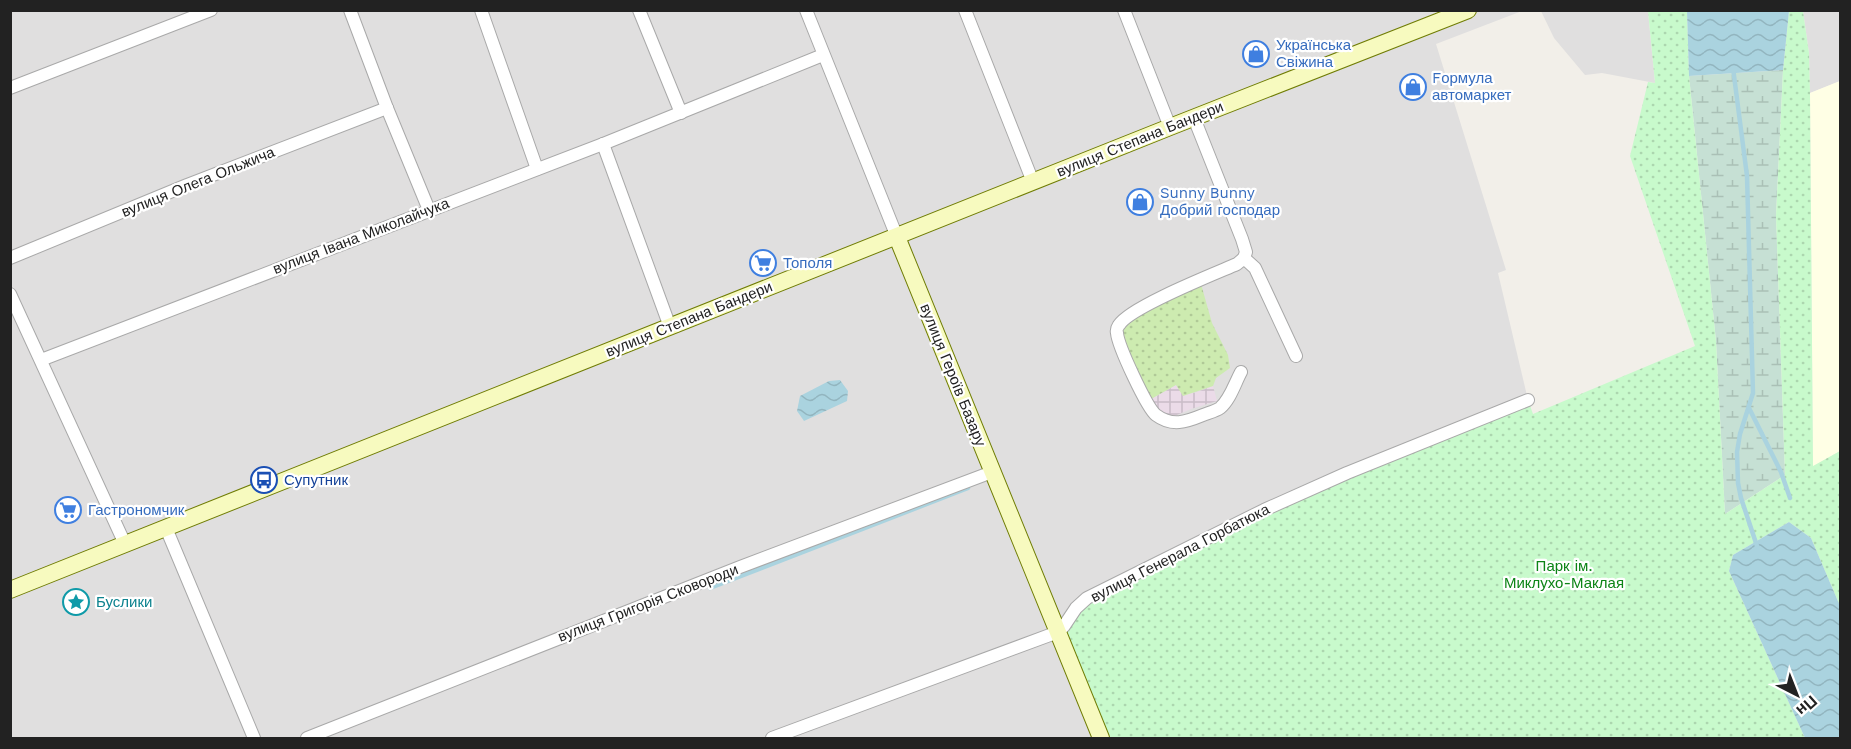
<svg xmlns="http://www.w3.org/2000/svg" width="1851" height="749" font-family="'Work Sans',sans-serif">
  <defs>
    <pattern id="industrial-grid" width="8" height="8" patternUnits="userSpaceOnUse" patternTransform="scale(1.5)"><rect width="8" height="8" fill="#ebdbe8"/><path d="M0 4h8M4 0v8" fill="none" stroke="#c9bcc7"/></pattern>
    <pattern id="grass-dots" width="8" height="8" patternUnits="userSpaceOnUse" patternTransform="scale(1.5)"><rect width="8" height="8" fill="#cdebb0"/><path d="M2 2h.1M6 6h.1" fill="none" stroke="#b0c997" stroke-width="1.8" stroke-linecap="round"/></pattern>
    <pattern id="wetland-marsh" width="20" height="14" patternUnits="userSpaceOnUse" patternTransform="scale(1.5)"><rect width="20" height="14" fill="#c6e0d4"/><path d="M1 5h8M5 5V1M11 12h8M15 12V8" fill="none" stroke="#aac0b6"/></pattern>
    <pattern id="park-dots" width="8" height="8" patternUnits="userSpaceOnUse" patternTransform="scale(1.5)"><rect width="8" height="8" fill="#c8facc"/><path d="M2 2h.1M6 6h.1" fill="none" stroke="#acd6af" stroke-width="1.8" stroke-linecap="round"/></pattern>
    <pattern id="water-waves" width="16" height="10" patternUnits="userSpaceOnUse" patternTransform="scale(1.5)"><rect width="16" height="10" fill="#aad3df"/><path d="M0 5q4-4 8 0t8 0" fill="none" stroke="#92b5bf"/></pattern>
  </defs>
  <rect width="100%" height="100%" fill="#f2efe9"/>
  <g fill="#e0dfdf">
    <polygon points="10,11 1522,11 1436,44 1506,270 1498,273 1528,400 1101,738 11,738"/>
    <polygon points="1541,11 1648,11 1655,83 1602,73 1585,75 1554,38"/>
    <polygon points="1803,11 1840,11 1840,81 1810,93 1809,53"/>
  </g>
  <polygon fill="url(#industrial-grid)" points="1176,385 1194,393 1213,386 1217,401 1191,409 1172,417 1166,415 1157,409 1151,399"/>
  <polygon fill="#ffffe5" points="1840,81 1840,451 1813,467 1810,93"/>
  <polygon fill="url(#grass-dots)" points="1201,284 1212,323 1228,355 1230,368 1216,378 1213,386 1183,396 1176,385 1151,399 1122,335 1124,327 1129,320"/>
  <polygon fill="url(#wetland-marsh)" points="1783,70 1776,216 1785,475 1725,514 1716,341 1689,76"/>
  <polygon fill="url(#park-dots)" points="1648,11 1687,11 1689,76 1716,341 1725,514 1785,475 1776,216 1783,70 1789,11 1803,11 1809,53 1810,93 1813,466 1840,451 1840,606 1811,538 1789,522 1733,555 1729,571 1805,738 1101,738 1061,629 1075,608 1264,510 1528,400 1533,414 1695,346 1630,156 1648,82 1655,83"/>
  <g fill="url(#water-waves)">
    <polygon points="1687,11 1789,11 1783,70 1689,76"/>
    <polygon points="840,380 848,391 847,401 804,421 797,411 800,396 829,381"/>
    <polygon points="1789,522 1811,538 1840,606 1840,738 1805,738 1729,571 1733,555"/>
  </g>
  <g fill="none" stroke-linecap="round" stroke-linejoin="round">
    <g stroke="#aad3df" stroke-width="4.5">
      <polyline points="1733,68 1747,176 1753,393 1740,434 1737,452 1738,483 1741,498 1757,546"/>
      <polyline points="1749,408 1781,472 1790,498"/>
      <polyline points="710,588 968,488"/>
    </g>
    <defs>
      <g id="street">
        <polyline points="350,10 387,108 429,210"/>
        <polyline points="481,10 537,169"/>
        <polyline points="639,10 681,113"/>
        <polyline points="806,10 897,237"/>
        <polyline points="965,10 1033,182"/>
        <polyline points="1124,10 1170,127"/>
        <polyline points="10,88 211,10"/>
        <polyline points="1194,118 1242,239 1246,252 1244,258"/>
        <polyline points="603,144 670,327"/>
        <polyline points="10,258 187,185 387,108"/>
        <polyline points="10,294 125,544"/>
        <polyline points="41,360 603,144 823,55"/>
        <path d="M1241,372C1235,383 1230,400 1220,408C1216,411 1208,413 1203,415C1186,422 1172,427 1156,415C1147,408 1118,346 1117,333C1116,329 1117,328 1119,325C1130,307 1214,274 1237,264L1244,258L1255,268L1296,356"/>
        <polyline points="166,528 254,738"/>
        <polyline points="307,738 740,567 992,472"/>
        <polyline points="772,738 1058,632 1064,626 1076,608 1087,598 1264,510 1347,473 1528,400"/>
      </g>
      <g id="secondary">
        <polyline points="897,237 1101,738"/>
        <polyline points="10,590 1170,127 1468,10"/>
      </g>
    </defs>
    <use href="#street" stroke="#a9a9a9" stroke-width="14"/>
    <use href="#secondary" stroke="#707d05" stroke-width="18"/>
    <use href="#street" stroke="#fff" stroke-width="12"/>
    <use href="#secondary" stroke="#f7fabf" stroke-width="16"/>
  </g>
  <defs>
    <symbol id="shop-ring" viewBox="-11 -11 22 22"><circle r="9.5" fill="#fff" stroke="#3f7fe0" stroke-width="1.5"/><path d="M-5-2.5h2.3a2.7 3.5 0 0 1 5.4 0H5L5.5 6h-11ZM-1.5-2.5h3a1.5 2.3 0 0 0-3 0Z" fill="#3f7fe0"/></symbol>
    <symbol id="supermarket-ring" viewBox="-11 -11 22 22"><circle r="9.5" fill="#fff" stroke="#3f7fe0" stroke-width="1.5"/><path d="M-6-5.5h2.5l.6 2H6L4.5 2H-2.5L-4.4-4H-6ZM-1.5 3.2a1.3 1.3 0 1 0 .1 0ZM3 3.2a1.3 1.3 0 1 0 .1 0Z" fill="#3f7fe0"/></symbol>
    <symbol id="bus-ring" viewBox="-11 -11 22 22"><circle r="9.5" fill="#fff" stroke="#1a4fb4" stroke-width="1.5"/><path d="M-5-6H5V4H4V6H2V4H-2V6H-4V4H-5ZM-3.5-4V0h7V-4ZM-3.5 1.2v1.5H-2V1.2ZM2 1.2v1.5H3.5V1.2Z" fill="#1a4fb4"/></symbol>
    <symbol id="sight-ring" viewBox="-11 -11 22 22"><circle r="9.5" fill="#fff" stroke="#0f9aa8" stroke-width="1.5"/><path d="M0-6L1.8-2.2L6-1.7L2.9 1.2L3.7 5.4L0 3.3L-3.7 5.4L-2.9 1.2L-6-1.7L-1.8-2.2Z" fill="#0f9aa8"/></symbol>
  </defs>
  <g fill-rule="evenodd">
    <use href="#shop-ring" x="1241" y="39" width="30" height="30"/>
    <use href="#shop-ring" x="1398" y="72" width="30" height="30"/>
    <use href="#shop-ring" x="1125" y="187" width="30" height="30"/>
    <use href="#supermarket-ring" x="748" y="248" width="30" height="30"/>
    <use href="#bus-ring" x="249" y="465" width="30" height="30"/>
    <use href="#supermarket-ring" x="53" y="495" width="30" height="30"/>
    <use href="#sight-ring" x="61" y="587" width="30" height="30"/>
  </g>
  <g text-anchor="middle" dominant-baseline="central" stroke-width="4.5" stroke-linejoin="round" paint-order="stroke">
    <g font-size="15" fill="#366cbe" stroke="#fff" text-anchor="start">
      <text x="1276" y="45">Українська<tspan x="1276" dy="17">Свіжина</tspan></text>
      <text x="1432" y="78">Fормула<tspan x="1432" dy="17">автомаркет</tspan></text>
      <text x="1160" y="193">Sunny Bunny<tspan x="1160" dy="17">Добрий господар</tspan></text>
      <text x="783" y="263">Тополя</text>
      <text x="88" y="510">Гастрономчик</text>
    </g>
    <g font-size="15" fill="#222" stroke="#fff">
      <text transform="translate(1140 139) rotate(-22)">вулиця Степана Бандери</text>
      <text transform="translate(198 182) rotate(-22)">вулиця Олега Ольжича</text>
      <text transform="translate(361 236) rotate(-21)">вулиця Івана Миколайчука</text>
      <text transform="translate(689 319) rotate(-22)">вулиця Степана Бандери</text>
      <text transform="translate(953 375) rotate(68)">вулиця Героїв Базару</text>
      <text transform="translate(1180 553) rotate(-27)">вулиця Генерала Горбатюка</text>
      <text transform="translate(648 603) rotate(-21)">вулиця Григорія Сковороди</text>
    </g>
    <g font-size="15" fill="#164399" stroke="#fff" text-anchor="start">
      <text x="284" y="480">Супутник</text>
    </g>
    <g font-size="15" fill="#0c8416" stroke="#fff">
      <text x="1564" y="566">Парк ім.<tspan x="1564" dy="17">Миклухо-Маклая</tspan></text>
    </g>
    <g font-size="15" fill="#0d838f" stroke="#fff" text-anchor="start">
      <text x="96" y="602">Буслики</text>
    </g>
  </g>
  <rect width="1851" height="749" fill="none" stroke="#222222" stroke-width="24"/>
  <g transform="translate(1797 695) rotate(138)" stroke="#ffffff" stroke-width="4.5" paint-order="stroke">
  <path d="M0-4.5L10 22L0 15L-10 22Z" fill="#222222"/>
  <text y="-9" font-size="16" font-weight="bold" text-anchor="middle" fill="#222222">Пн</text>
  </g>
</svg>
